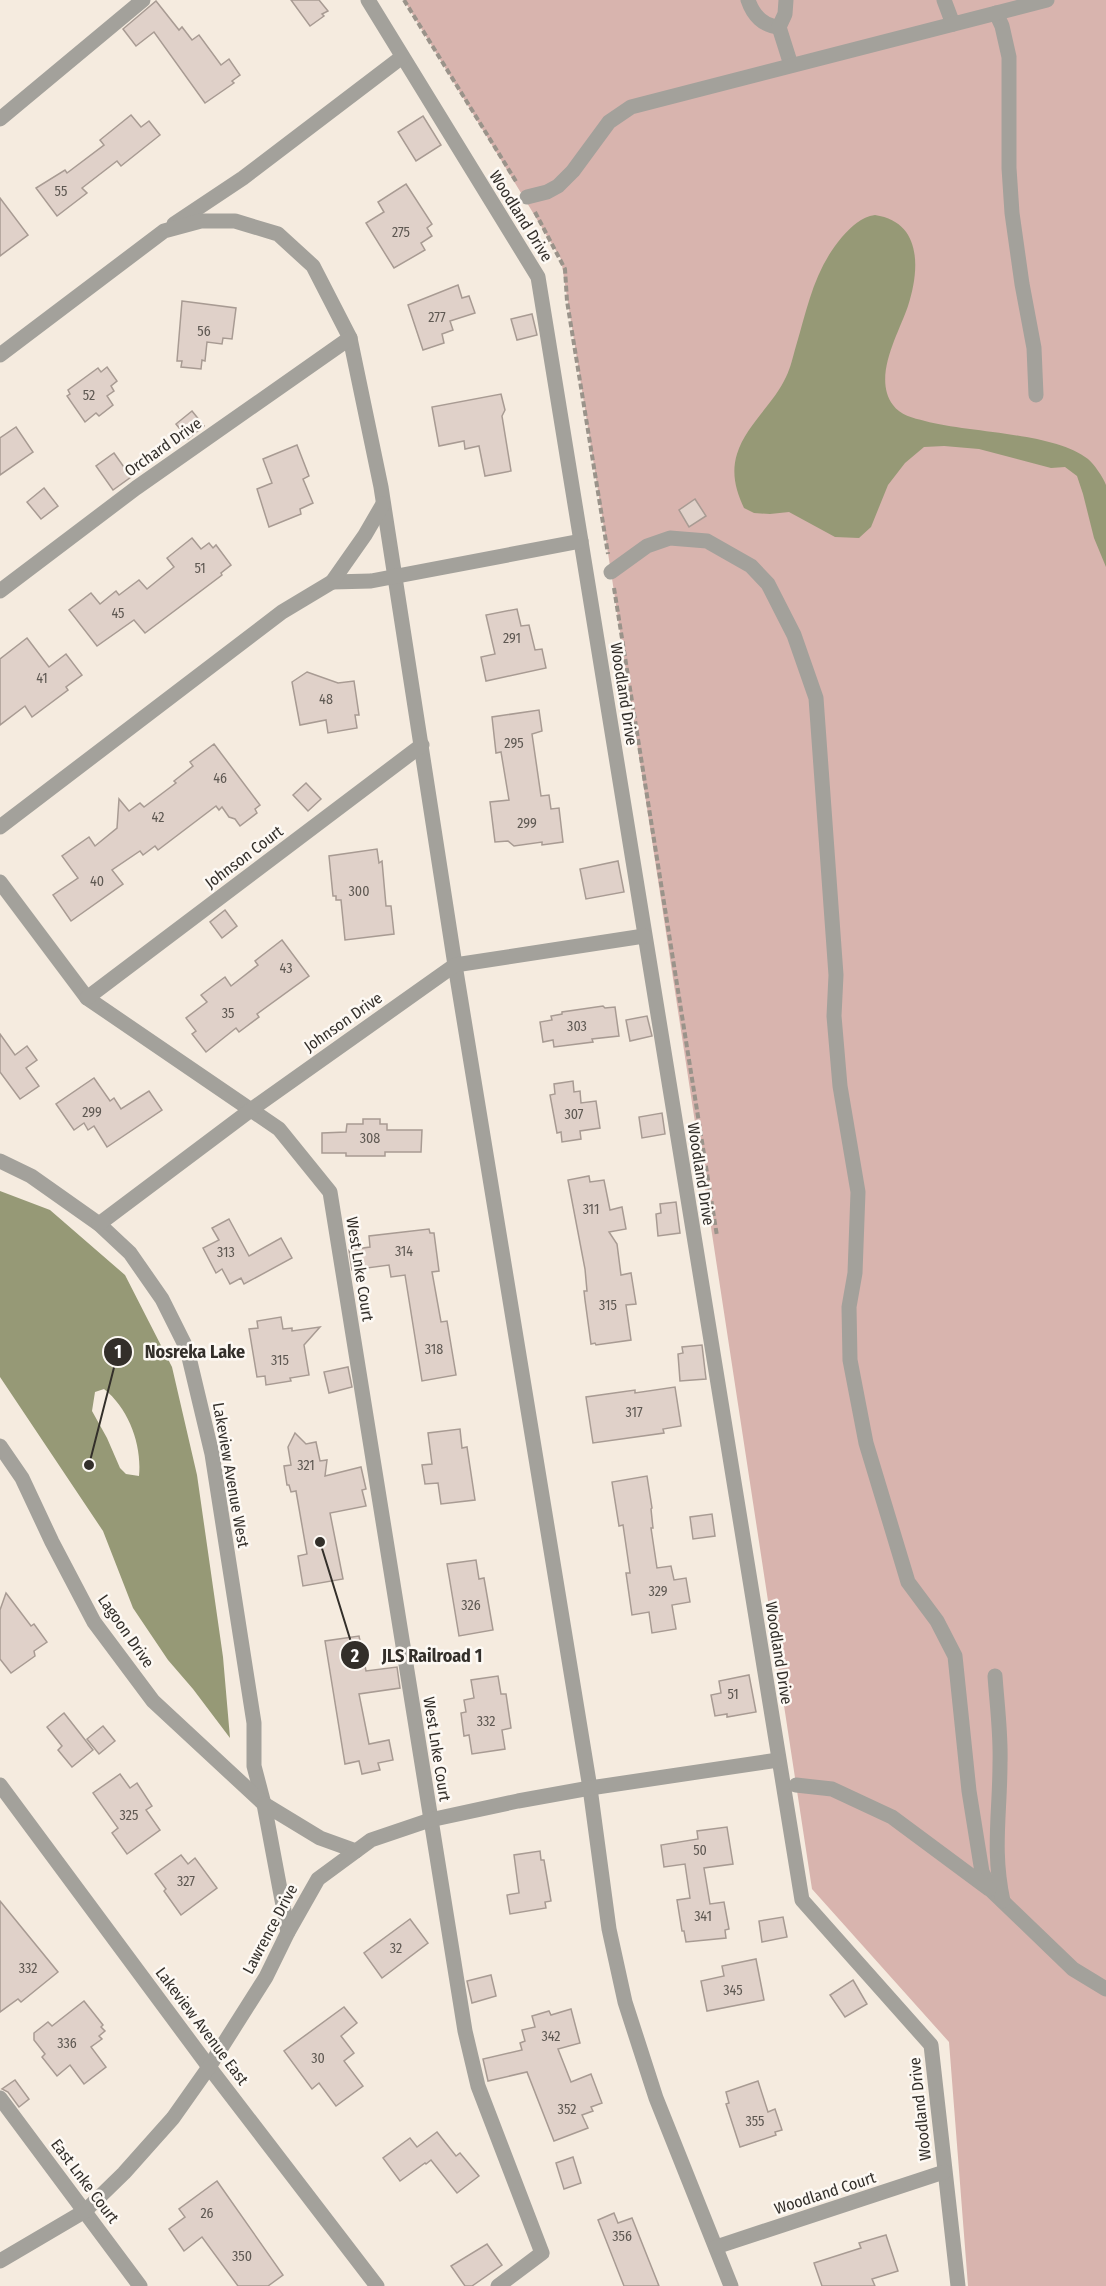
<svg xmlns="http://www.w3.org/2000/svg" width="1106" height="2286" font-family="'Fira Sans Condensed',sans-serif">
  <rect width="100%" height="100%" fill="#f5ebdf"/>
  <polygon fill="#d8b4ae" points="404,0 1106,0 1106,2286 968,2286 949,2042 812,1889 611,572 561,259"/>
  <g fill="#969976" fill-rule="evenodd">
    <path d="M875,215C922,222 920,269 908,306C899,333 872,377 893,405C900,415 913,418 925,421C969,433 1053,432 1088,459C1094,464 1103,477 1106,485C1106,492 1106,501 1106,508C1106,528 1106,547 1106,567L1094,538L1083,494L1077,476L1065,467L1051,468L979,449L944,446L924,447L905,463L888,485L871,527L859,538L835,537L789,512L770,514L754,513L744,508C736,491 731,473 737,454C746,425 773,405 786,377C791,367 793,356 796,346C808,306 814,270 842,237C852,226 861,217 875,215Z"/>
    <path d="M0,1191L50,1210L125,1275L172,1367L197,1475L223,1657L230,1738L193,1689L168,1660L133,1608L103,1531L0,1377ZM104,1389C129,1409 142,1445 139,1476L126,1474L120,1468L107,1438L92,1411L95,1392Z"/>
  </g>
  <g fill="#e0d1c9" stroke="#a89b93" stroke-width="1.5">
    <polygon points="291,0 319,0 328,11 322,14 324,16 310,26"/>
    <polygon points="156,1 179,30 182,27 192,40 199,35 221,65 229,59 240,75 232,81 234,83 205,103 154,32 136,46 123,29"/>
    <polygon points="131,115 141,127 149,121 160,135 121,166 117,161 82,188 87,193 57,216 36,188 65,170 67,173 104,145 100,140"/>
    <polygon points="423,116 441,145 416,161 398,132"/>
    <polygon points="406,184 432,224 427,228 432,236 421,243 425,250 394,268 366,223 384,212 378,202"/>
    <polygon points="0,198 28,235 0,256"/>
    <polygon points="458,285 462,298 469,296 475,313 450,321 453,330 442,334 444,343 423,350 408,305"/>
    <polygon points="182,301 236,308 232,339 223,338 222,344 207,342 205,361 202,360 201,369 181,367 182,361 177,361"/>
    <polygon points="532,314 537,335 517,340 511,319"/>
    <polygon points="107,367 117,381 111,386 114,391 107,396 113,405 99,416 96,413 85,422 67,396 70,394 68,390 98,368 101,372"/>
    <polygon points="501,394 505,410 502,416 511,471 485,476 479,446 465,449 464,441 439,446 432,407"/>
    <polygon points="192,411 204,426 188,439 176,424"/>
    <polygon points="16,427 33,452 0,475 0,438"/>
    <polygon points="297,445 309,476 303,479 313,503 300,509 301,514 269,527 257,489 272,483 263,459"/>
    <polygon points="114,453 131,477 113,490 96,466"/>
    <polygon points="44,488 58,506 41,519 27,502"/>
    <polygon points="695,499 706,516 689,527 679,510"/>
    <polygon points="192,538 201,549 209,543 213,548 216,545 231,565 221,573 222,575 145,633 134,620 97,646 69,610 91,593 100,604 116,591 119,595 139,580 147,589 174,567 167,558"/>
    <polygon points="517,609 521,626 529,625 535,650 542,649 546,668 486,681 481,657 495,654 486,615"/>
    <polygon points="27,638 49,667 66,654 82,675 66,687 68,690 32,717 25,706 0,725 0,659"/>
    <polygon points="307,672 338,683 354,681 359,715 355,715 357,728 328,733 326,720 300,725 292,682"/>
    <polygon points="539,710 542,731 532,734 541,796 549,795 551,809 559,808 563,842 542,845 542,842 514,846 508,841 495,842 490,802 509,800 501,752 496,753 492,717"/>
    <polygon points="214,744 260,805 255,809 257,813 240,826 235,819 229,817 222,807 219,810 216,806 158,850 155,846 143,855 140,851 112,870 123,884 71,921 53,895 78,878 62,856 89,837 95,846 117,828 119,799 129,811 140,803 144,807 176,783 174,781 193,766 190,762"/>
    <polygon points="306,783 321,799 308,811 293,795"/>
    <polygon points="377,849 379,863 382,861 386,906 391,906 394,934 345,940 341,900 336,900 336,896 333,896 329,856"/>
    <polygon points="618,861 624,892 586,899 580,869"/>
    <polygon points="225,910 237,926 222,938 210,922"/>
    <polygon points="282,940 309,976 257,1014 259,1017 239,1032 236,1028 206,1052 192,1034 196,1031 186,1018 207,1002 201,995 225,977 231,986 258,965 255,961"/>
    <polygon points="603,1006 605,1008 615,1007 619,1036 592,1039 593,1042 554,1047 553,1040 543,1042 540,1022 552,1020 551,1016 562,1014 562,1012"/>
    <polygon points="647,1016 652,1036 630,1041 626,1020"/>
    <polygon points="0,1034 15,1055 27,1046 37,1060 26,1068 39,1086 20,1099 0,1072"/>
    <polygon points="94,1078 110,1101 114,1098 121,1109 149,1091 162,1110 107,1147 94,1126 88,1130 84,1123 74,1130 56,1104"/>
    <polygon points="573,1081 574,1092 580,1091 581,1103 596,1101 600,1128 580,1131 581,1139 562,1142 561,1132 557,1133 550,1095 555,1094 554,1084"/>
    <polygon points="662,1113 665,1134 642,1138 639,1117"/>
    <polygon points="363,1119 380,1119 380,1124 387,1124 387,1130 422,1130 421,1152 385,1152 385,1156 346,1156 346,1153 322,1153 322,1133 346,1132 347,1124 363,1124"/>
    <polygon points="589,1176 590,1182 604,1180 610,1210 622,1207 626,1229 609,1232 617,1244 621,1275 631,1273 636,1304 626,1305 631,1340 596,1345 595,1343 591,1344 585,1300 584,1291 587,1291 585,1269 568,1180"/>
    <polygon points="676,1202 680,1233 658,1236 656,1214 661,1213 660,1204"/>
    <polygon points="229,1219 249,1256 281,1238 292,1258 244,1284 241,1278 230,1284 222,1269 216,1273 203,1248 219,1240 212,1228"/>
    <polygon points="429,1229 430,1233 434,1233 439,1271 432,1272 441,1322 447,1321 456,1375 422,1381 405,1275 391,1277 389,1265 352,1270 349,1250 370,1247 369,1236"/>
    <polygon points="281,1317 283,1329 292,1328 292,1331 320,1327 304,1345 309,1375 290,1378 291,1381 266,1385 265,1376 257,1377 249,1329 258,1328 257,1321"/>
    <polygon points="702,1345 706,1379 680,1381 678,1354 683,1353 682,1347"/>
    <polygon points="348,1367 352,1387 329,1393 324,1372"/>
    <polygon points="675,1387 681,1426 663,1429 664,1433 593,1443 586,1397 635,1390 635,1393"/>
    <polygon points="460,1429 462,1448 467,1447 475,1500 441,1504 438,1483 425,1484 422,1465 432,1464 428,1433"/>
    <polygon points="295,1433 306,1444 316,1442 320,1461 327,1460 325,1476 361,1467 366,1489 362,1490 366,1506 330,1513 343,1579 303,1586 298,1556 307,1554 296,1491 291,1492 289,1485 287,1485 284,1466 291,1465 288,1447"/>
    <polygon points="647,1476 652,1508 651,1509 653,1528 651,1528 657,1568 671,1566 674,1580 686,1578 690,1602 672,1605 676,1629 652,1633 649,1612 632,1615 626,1573 630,1573 623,1525 619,1526 612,1482"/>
    <polygon points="712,1514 715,1536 693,1539 690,1517"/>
    <polygon points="476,1560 479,1579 484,1578 493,1630 459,1636 447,1564"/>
    <polygon points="6,1593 31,1626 34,1624 47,1642 34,1651 35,1656 11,1673 0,1659 0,1610"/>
    <polygon points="359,1636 366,1671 397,1667 400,1688 359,1694 369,1744 389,1740 393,1760 378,1763 380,1770 362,1774 359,1761 345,1764 325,1641"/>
    <polygon points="749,1675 756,1712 727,1717 727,1714 715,1716 711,1695 721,1693 719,1681"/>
    <polygon points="498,1676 501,1694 506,1694 511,1728 502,1730 505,1749 472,1754 469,1735 464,1736 461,1713 466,1712 464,1700 474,1698 471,1680"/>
    <polygon points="64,1713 93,1750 72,1767 58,1750 62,1746 47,1727"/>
    <polygon points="103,1726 115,1741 99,1754 87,1739"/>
    <polygon points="120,1774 130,1788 137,1783 152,1806 146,1810 160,1830 127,1854 112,1833 118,1828 93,1793"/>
    <polygon points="727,1827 733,1864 704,1868 710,1904 724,1902 729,1929 725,1930 726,1938 686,1942 684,1931 682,1931 677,1900 690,1898 685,1864 664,1867 661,1845 698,1839 697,1831"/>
    <polygon points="540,1851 541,1860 544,1860 551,1901 545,1902 546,1908 510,1914 507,1895 519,1893 514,1855"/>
    <polygon points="181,1855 188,1864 195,1858 217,1888 181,1915 164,1891 166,1889 155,1874"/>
    <polygon points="0,1901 58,1972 21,2002 18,1999 0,2012"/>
    <polygon points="783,1917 787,1937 762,1942 759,1921"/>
    <polygon points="410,1919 428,1943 382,1978 364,1953"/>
    <polygon points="756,1959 764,2000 707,2011 701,1981 724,1976 722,1966"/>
    <polygon points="491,1975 496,1996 472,2003 467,1981"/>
    <polygon points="853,1980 867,2004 845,2017 830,1995"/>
    <polygon points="84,2001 103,2025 101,2027 105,2031 99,2036 102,2039 91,2047 106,2067 84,2084 70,2065 57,2076 42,2057 45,2054 34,2040 34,2033 48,2022 52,2026"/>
    <polygon points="344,2007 357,2023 341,2036 354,2053 344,2061 363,2086 336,2106 319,2083 312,2089 284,2051"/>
    <polygon points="571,2009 580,2043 558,2049 571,2082 591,2074 602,2103 591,2107 593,2111 582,2115 588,2128 554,2141 527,2072 488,2081 483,2059 522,2050 520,2043 525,2041 522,2030 535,2027 532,2016 549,2011 551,2015"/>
    <polygon points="15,2080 29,2099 19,2107 8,2092 2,2089"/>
    <polygon points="758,2081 768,2112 775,2109 782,2130 775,2132 776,2135 740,2147 726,2104 729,2103 726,2092"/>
    <polygon points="437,2132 456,2156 460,2153 479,2176 457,2193 431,2160 426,2164 425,2163 400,2181 383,2158 410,2138 417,2147"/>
    <polygon points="573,2157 581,2183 564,2189 556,2163"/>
    <polygon points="217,2181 283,2275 268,2286 238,2286 202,2237 184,2251 169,2229 185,2217 179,2209"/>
    <polygon points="614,2213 618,2223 632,2218 659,2286 624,2286 598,2220"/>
    <polygon points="886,2235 898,2271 872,2279 875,2286 822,2286 814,2263 861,2248 859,2243"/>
    <polygon points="487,2244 502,2265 472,2286 465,2286 451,2266"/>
  </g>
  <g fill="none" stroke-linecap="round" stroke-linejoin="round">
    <g stroke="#9a938a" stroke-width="4" stroke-dasharray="6 3" stroke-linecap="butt">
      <polyline points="404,0 517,183"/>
      <polyline points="535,212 565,269 567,301 608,554"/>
      <polyline points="614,588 717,1236"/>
    </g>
    <g stroke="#a3a19b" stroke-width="15">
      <polyline points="368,0 538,277 802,1900 931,2045 958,2286"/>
      <path d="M748,0C753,15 763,26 779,27"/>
      <polyline points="786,0 785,14 779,27 791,65"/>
      <polyline points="944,0 953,24"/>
      <polyline points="996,13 1002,26 1009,57 1009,168 1012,213 1022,284 1034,348 1036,395"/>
      <polyline points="0,119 143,0"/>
      <polyline points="527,197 547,192 558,186 573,171 609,122 631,107 1047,0"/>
      <polyline points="174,224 243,178 402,57"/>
      <polyline points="0,355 164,231 201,221 235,221 278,234 313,266 350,338 381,487 455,965 590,1788 609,1929 625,2002 656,2098 731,2286"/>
      <polyline points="611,572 647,546 670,538 707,541 751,566 768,584 794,635 816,698 836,975 834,1016 840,1086 858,1192 855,1273 849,1307 850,1360 866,1443 908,1582 937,1621 955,1656 969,1791 982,1872 992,1891 1073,1969 1106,1989"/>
      <polyline points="332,582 371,581 581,541"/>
      <polyline points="0,591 136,488 350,338"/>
      <polyline points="0,827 282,612 332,582 365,535 383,504"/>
      <polyline points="0,882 87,998 279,1129 330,1192 465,2031 478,2086 542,2253 498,2286"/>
      <polyline points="87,998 422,745"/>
      <polyline points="0,1161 31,1176 99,1224 130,1253 162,1299 187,1349 212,1454 254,1723 254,1766 264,1804"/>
      <polyline points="99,1224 252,1109 455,965 644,936"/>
      <polyline points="0,1446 22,1478 52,1542 94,1622 153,1701 264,1804"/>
      <path d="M995,1676C997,1705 1001,1734 1000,1763C1000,1813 992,1851 1003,1901"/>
      <polyline points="0,1785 209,2067 377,2286"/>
      <polyline points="796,1785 832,1789 892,1817 989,1889"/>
      <polyline points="288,1932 264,1804 320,1838 356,1851"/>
      <polyline points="0,2098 140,2286"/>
      <polyline points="716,2247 944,2172"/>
      <polyline points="0,2261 85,2211 124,2173 173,2118 209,2067 266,1977 288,1932 318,1879 371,1840 430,1820 518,1801 590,1788 778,1760"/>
    </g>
  </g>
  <g text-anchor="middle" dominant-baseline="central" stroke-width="5" stroke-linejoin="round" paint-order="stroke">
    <g font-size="14" fill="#5e5852">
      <text x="61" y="191">55</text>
      <text x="401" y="232">275</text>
      <text x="437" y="317">277</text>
      <text x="204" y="331">56</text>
      <text x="89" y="395">52</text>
      <text x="200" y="568">51</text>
      <text x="118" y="613">45</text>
      <text x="512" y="638">291</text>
      <text x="42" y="678">41</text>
      <text x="326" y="699">48</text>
      <text x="514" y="743">295</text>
      <text x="220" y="778">46</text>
      <text x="158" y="817">42</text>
      <text x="527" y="823">299</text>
      <text x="97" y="881">40</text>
      <text x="359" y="891">300</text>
      <text x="286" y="968">43</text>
      <text x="228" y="1013">35</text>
      <text x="577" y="1026">303</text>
      <text x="92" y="1112">299</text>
      <text x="574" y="1114">307</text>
      <text x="370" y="1138">308</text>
      <text x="591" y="1209">311</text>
      <text x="404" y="1251">314</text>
      <text x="226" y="1252">313</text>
      <text x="608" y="1305">315</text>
      <text x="434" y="1349">318</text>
      <text x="280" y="1360">315</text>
      <text x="634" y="1412">317</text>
      <text x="306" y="1465">321</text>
      <text x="658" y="1591">329</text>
      <text x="471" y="1605">326</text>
      <text x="733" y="1694">51</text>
      <text x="486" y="1721">332</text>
      <text x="129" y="1815">325</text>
      <text x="700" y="1850">50</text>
      <text x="186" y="1881">327</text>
      <text x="703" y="1916">341</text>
      <text x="396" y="1948">32</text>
      <text x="28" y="1968">332</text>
      <text x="733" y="1990">345</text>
      <text x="551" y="2036">342</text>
      <text x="67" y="2043">336</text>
      <text x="318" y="2058">30</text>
      <text x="567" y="2109">352</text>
      <text x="755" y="2121">355</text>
      <text x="207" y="2213">26</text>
      <text x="622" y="2236">356</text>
      <text x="242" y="2256">350</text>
    </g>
    <g font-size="16" fill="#332f2a" stroke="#fdf9f4">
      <text transform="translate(521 216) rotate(58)">Woodland Drive</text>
      <text transform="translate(163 447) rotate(-35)">Orchard Drive</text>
      <text transform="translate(624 694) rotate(81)">Woodland Drive</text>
      <text transform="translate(244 857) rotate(-37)">Johnson Court</text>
      <text transform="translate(343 1022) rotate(-35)">Johnson Drive</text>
      <text transform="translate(701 1174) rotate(81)">Woodland Drive</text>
      <text transform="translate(360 1269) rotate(81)">West Lnke Court</text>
      <text transform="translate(231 1475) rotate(80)">Lakeview Avenue West</text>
      <text transform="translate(126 1631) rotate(55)">Lagoon Drive</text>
      <text transform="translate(779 1653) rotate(81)">Woodland Drive</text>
      <text transform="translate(437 1749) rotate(81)">West Lnke Court</text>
      <text transform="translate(270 1929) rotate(-62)">Lawrence Drive</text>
      <text transform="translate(202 2026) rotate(53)">Lakeview Avenue East</text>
      <text transform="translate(920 2109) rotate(-96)">Woodland Drive</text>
      <text transform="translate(85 2181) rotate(53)">East Lnke Court</text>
      <text transform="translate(825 2193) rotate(-18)">Woodland Court</text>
    </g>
  </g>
  <path fill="none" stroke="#332f2a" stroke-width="2" d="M89 1465L118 1352M320 1542L355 1655"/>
  <g fill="#332f2a" stroke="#fdf9f4" stroke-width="2">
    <circle cx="89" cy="1465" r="6"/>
    <circle cx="320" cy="1542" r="6"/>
    <circle cx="118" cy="1352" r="15"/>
    <circle cx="355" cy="1655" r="15"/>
  </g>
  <g font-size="18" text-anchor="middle" font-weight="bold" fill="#fff">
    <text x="118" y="1358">1</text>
    <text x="355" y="1662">2</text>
  </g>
  <g font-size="18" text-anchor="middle" font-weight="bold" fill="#332f2a" stroke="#fdf9f4" stroke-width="5" stroke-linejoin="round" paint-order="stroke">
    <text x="195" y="1358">Nosreka Lake</text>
    <text x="432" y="1662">JLS Railroad 1</text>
  </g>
</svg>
